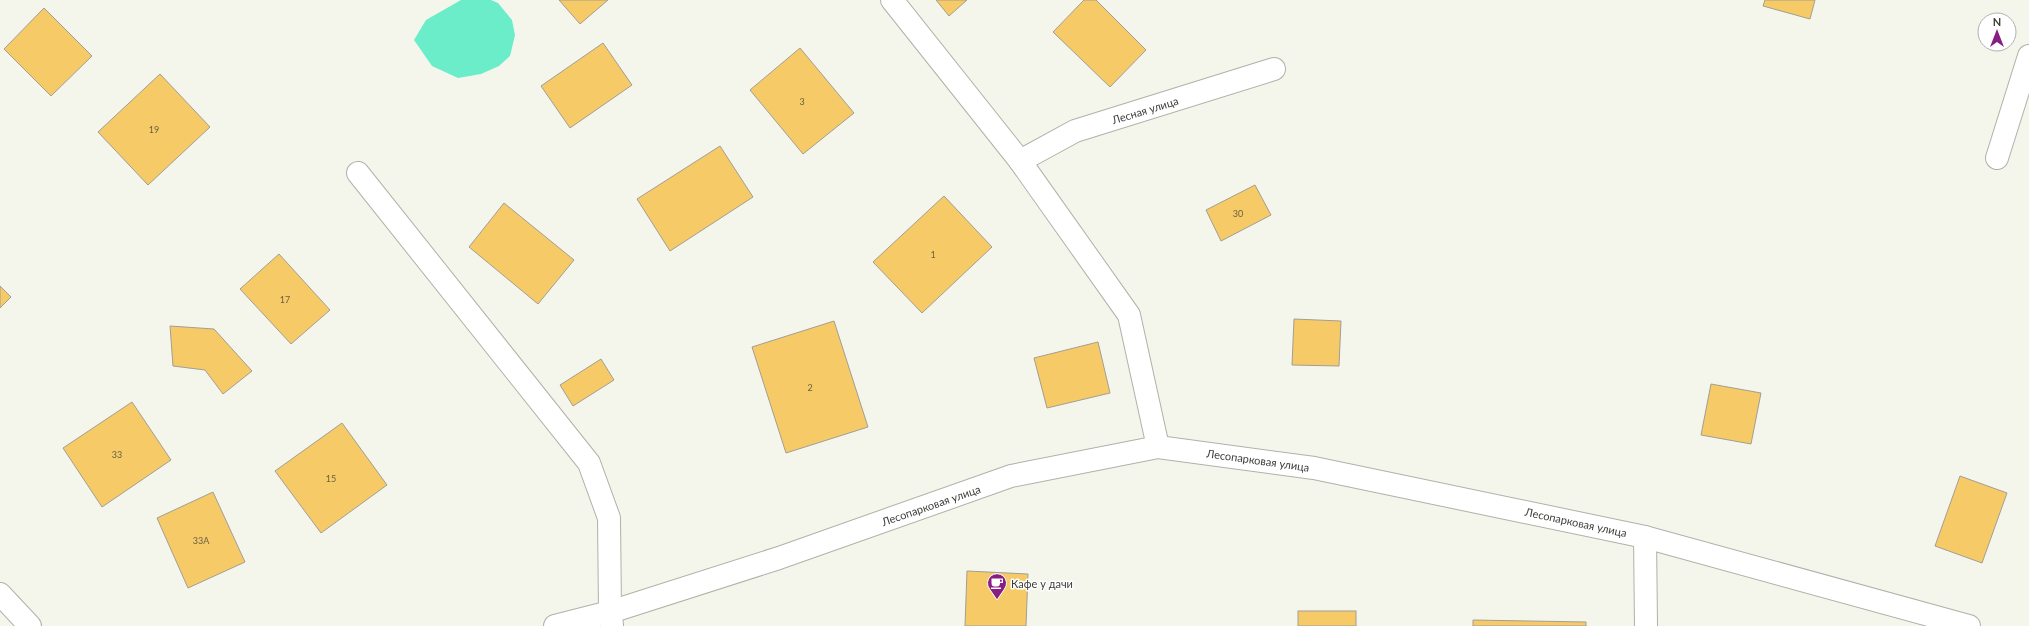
<svg xmlns="http://www.w3.org/2000/svg" width="2029" height="626" font-family="Lato,sans-serif">
  <rect width="100%" height="100%" fill="#f4f6ec"/>
  <polygon fill="#6aedc8" points="461,0 491,0 498,3 512,20 515,35 510,56 499,66 481,74 458,78 432,66 414,40 426,20"/>
  <g fill="#f6ca67" stroke="#a29e95">
    <polygon points="559,0 608,0 580,24"/>
    <polygon points="936,0 967,0 949,16"/>
    <polygon points="1084,0 1096,0 1146,50 1110,87 1053,32"/>
    <polygon points="1765,0 1815,0 1810,19 1763,6"/>
    <polygon points="44,8 92,56 51,96 4,49"/>
    <polygon points="603,43 632,85 570,128 541,86"/>
    <polygon points="800,48 854,113 803,154 750,90"/>
    <polygon points="160,74 210,127 148,185 98,132"/>
    <polygon points="720,146 753,197 670,251 637,199"/>
    <polygon points="1255,185 1271,215 1221,241 1206,210"/>
    <polygon points="944,196 992,247 922,313 873,262"/>
    <polygon points="504,203 574,260 538,304 469,247"/>
    <polygon points="279,254 330,310 291,344 240,289"/>
    <polygon points="0,286 11,297 0,308"/>
    <polygon points="1294,319 1341,321 1339,366 1292,365"/>
    <polygon points="834,321 868,427 786,453 752,347"/>
    <polygon points="170,326 214,329 252,371 223,394 205,370 173,366"/>
    <polygon points="1098,342 1110,393 1047,408 1034,358"/>
    <polygon points="601,359 614,380 573,406 560,385"/>
    <polygon points="1711,384 1761,393 1751,444 1701,435"/>
    <polygon points="132,402 171,460 102,507 63,448"/>
    <polygon points="342,423 387,485 321,533 275,471"/>
    <polygon points="1960,476 2007,493 1982,563 1935,546"/>
    <polygon points="213,492 245,562 188,588 157,518"/>
    <polygon points="967,571 1028,574 1026,626 965,626"/>
    <rect x="1298" y="611" width="58" height="15"/>
    <polygon points="1473,620 1586,622 1586,626 1473,626"/>
  </g>
  <g fill="none" stroke-linecap="round" stroke-linejoin="round">
    <defs>
      <g id="minor">
        <polyline points="892,0 1020,161 1129,315 1158,447"/>
        <polyline points="1997,158 2029,56"/>
        <polyline points="1020,161 1075,131 1274,69"/>
        <polyline points="358,173 589,463 609,518 610,612 612,625"/>
        <polyline points="1645,537 1646,626"/>
        <polyline points="0,594 30,626"/>
        <polyline points="555,626 610,612 779,558 1011,476 1158,447 1314,468 1645,537 1969,626"/>
      </g>
    </defs>
    <use href="#minor" stroke="#b0b1a8" stroke-width="24"/>
    <use href="#minor" stroke="#fff" stroke-width="22"/>
  </g>
  <defs>
    <symbol id="cafe-pin" viewBox="-11 -11 22 30"><path d="M0 17L-7.5 6A9.5 9.5 0 1 1 7.5 6Z" fill="#881e83" stroke="#fff"/><path d="M-5.5-4.5H6V0H3Q3 3.5 0 3.5H-2.5Q-5.5 3.5-5.5 0ZM3-3.2v2h1.7v-2ZM-6 4.5H4V6H-6Z" fill="#fff"/></symbol>
  </defs>
  <g fill-rule="evenodd">
    <use href="#cafe-pin" x="986" y="572" width="22" height="30"/>
  </g>
  <g text-anchor="middle" dominant-baseline="central" stroke-width="3" stroke-linejoin="round" paint-order="stroke">
    <g font-size="9" fill="#6a6044">
      <text x="802" y="101">3</text>
      <text x="154" y="129">19</text>
      <text x="1238" y="213">30</text>
      <text x="933" y="254">1</text>
      <text x="285" y="299">17</text>
      <text x="810" y="387">2</text>
      <text x="117" y="454">33</text>
      <text x="331" y="478">15</text>
      <text x="201" y="540">33А</text>
    </g>
    <g font-size="11" fill="#3c3c39" stroke="#fff">
      <text transform="translate(1145 110) rotate(-17)">Лесная улица</text>
      <text transform="translate(1258 460) rotate(8)">Лесопарковая улица</text>
      <text transform="translate(931 505) rotate(-19)">Лесопарковая улица</text>
      <text transform="translate(1576 522) rotate(12)">Лесопарковая улица</text>
    </g>
    <g font-size="11" fill="#3c3c39" stroke="#fff" text-anchor="start">
      <text x="1011" y="583">Кафе у дачи</text>
    </g>
  </g>
  <g transform="translate(1997 32)"><circle r="19" fill="#ffffff" stroke="#b1b1b0"/>
  <path d="M0-3L7 15L0 10L-7 15Z" fill="#881e83"/>
  <text y="-6" font-size="11" font-weight="bold" text-anchor="middle" fill="#3c3c39">N</text>
  </g>
</svg>
